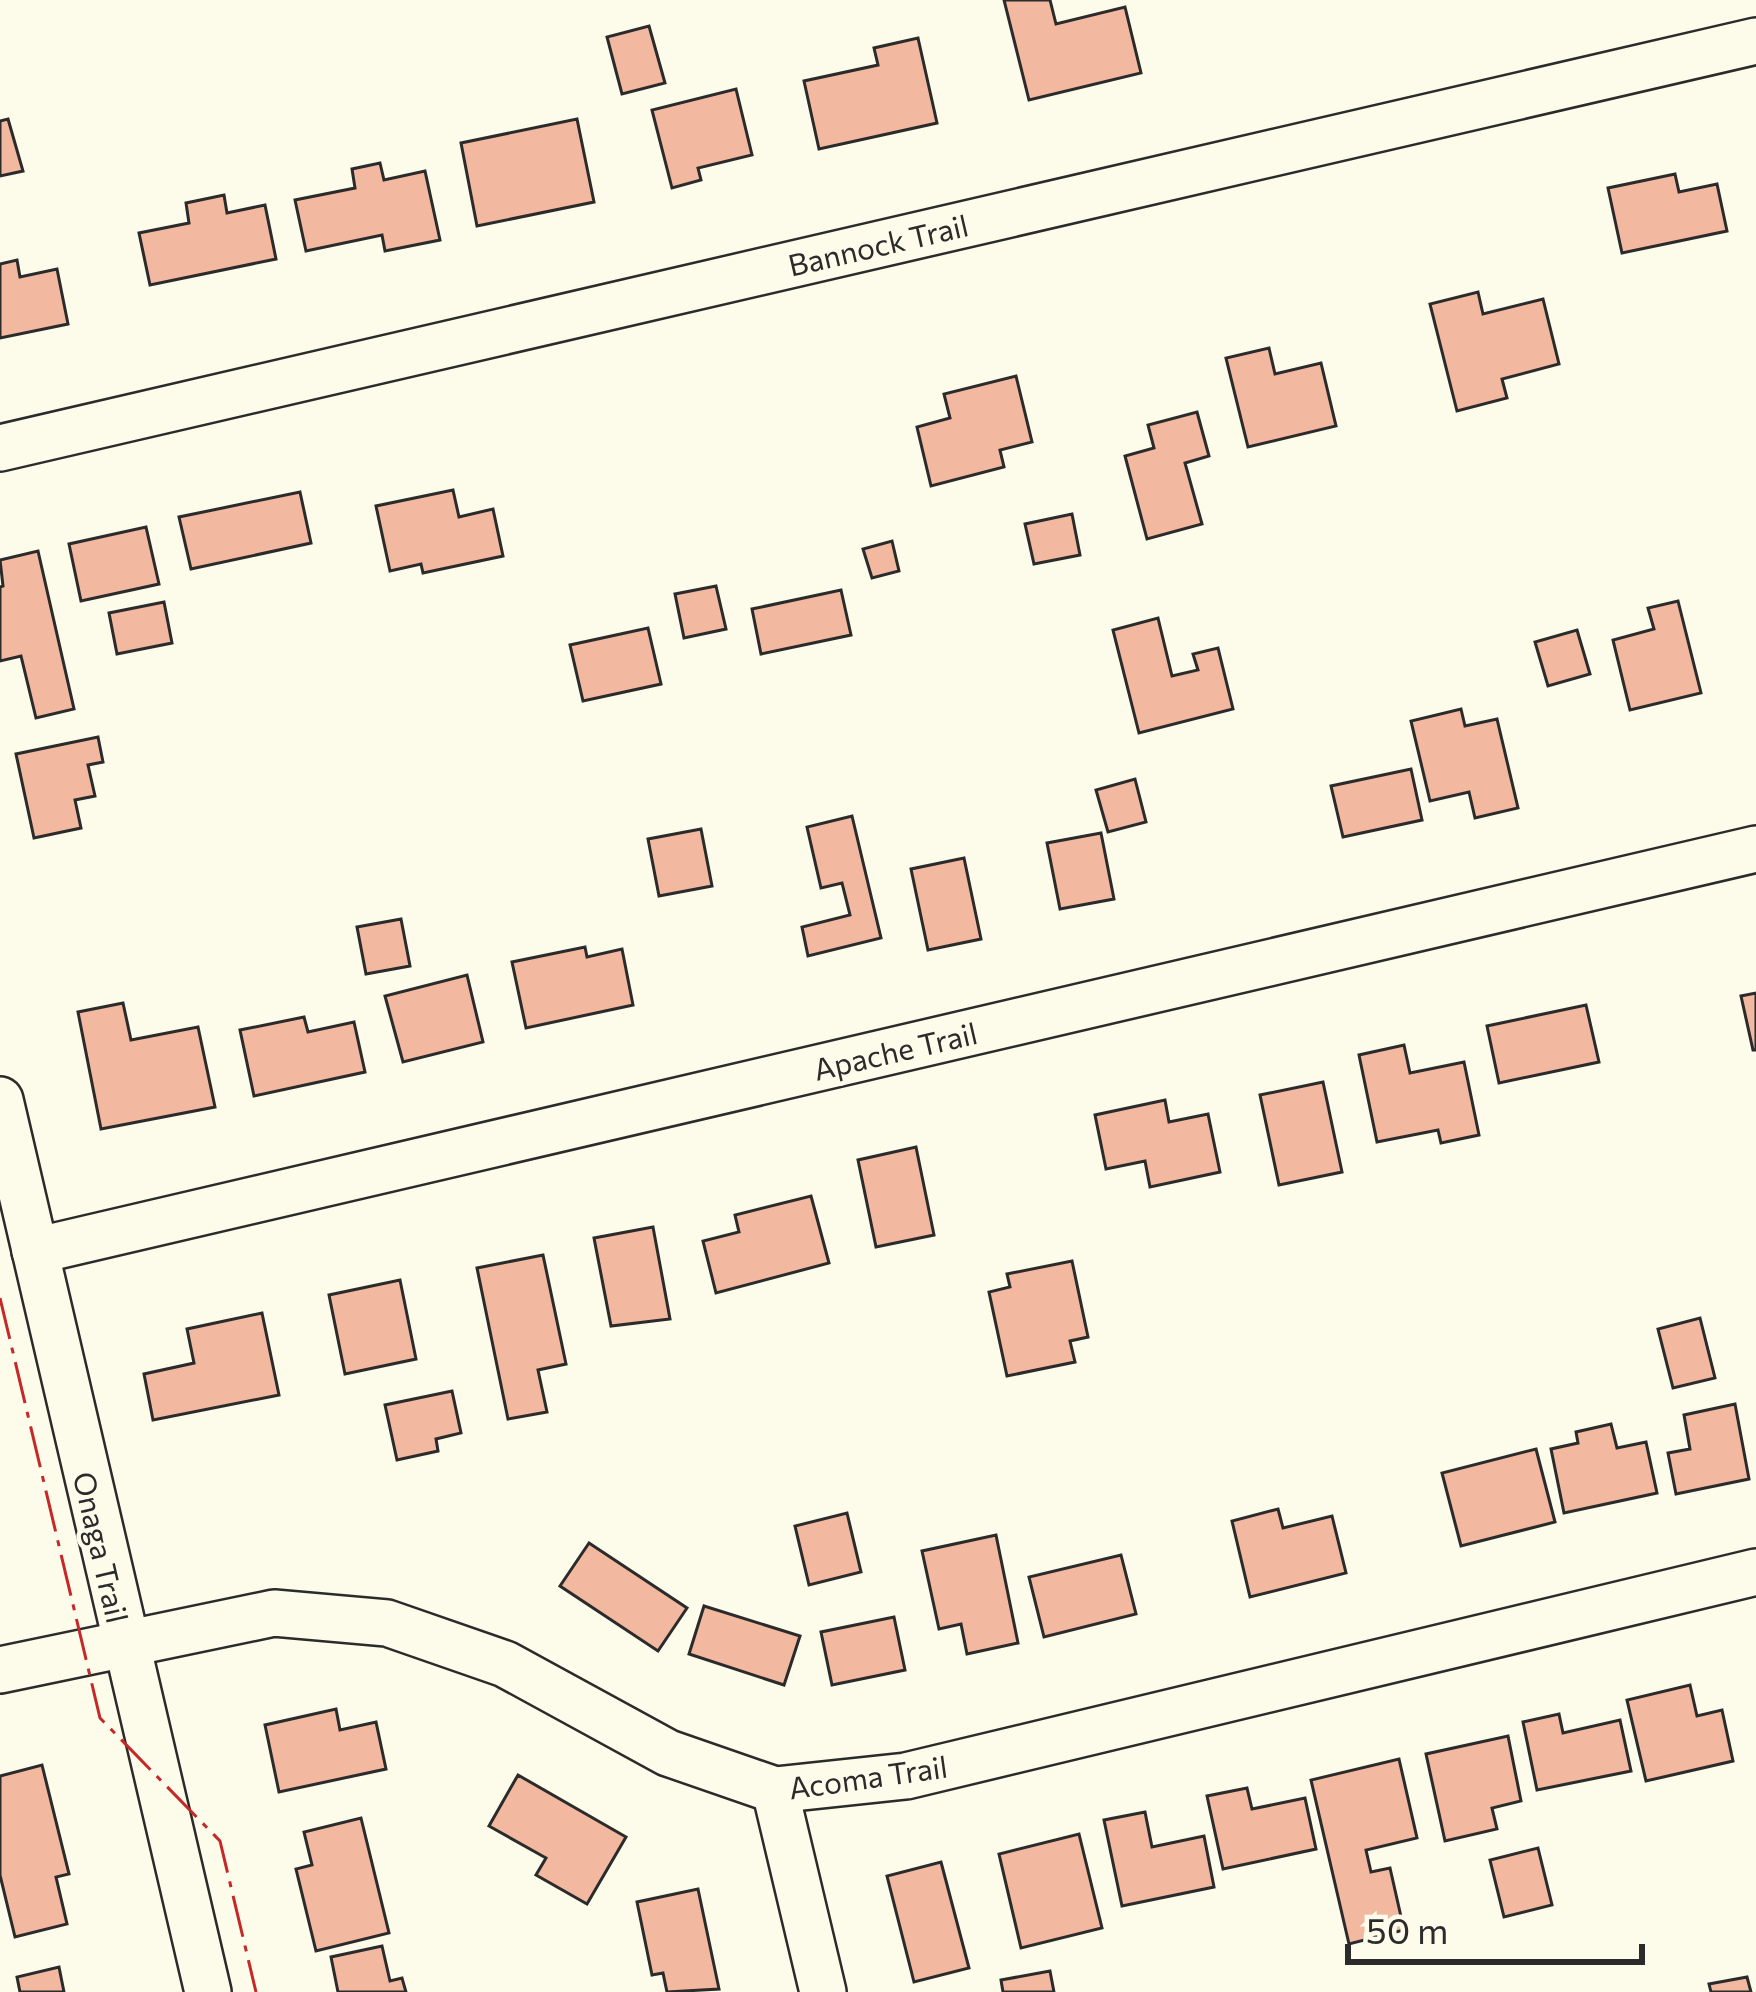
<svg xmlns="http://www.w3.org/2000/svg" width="1756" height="1992" font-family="Commissioner,sans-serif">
  <rect width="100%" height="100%" fill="#fdfbea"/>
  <g fill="#f2b8a0" stroke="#2b2b2b" stroke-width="3">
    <polygon points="1004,0 1050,0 1056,24 1125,7 1141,73 1029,100"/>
    <polygon points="649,26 665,83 622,94 607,37"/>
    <polygon points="918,38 937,123 819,149 804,81 878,65 874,48"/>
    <polygon points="736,89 752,155 698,168 701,180 672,188 652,110"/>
    <polygon points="8,119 23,171 0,176 0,121"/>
    <polygon points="577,119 594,202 477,226 461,143"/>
    <polygon points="380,163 384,180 425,171 440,240 385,251 382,235 306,251 295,200 355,188 352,169"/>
    <polygon points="1675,174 1679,192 1717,184 1727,231 1622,253 1608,188"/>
    <polygon points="224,195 227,213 265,205 276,259 150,285 139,233 189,223 186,203"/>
    <polygon points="17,260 20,277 57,269 68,324 0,338 0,264"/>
    <polygon points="1478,292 1483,314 1543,299 1559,364 1502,379 1507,398 1457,411 1430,304"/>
    <polygon points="1269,348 1275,374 1321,363 1336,426 1248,447 1226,358"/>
    <polygon points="1016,376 1032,442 1000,450 1004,467 931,486 917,427 950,418 944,394"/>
    <polygon points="1197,412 1209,456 1185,463 1202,524 1147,539 1125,456 1154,448 1148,425"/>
    <polygon points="453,490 459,517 493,509 503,556 423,573 421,564 390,571 376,506"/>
    <polygon points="300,492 311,543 191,569 179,517"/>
    <polygon points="1072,514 1080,555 1034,564 1025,524"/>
    <polygon points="146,527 159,584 81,601 69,544"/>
    <polygon points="892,541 899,571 872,578 863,549"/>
    <polygon points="38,551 74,709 36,718 21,656 0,661 0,587 3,586 0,560"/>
    <polygon points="716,586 726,629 684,638 675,594"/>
    <polygon points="841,590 851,635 761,654 752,609"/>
    <polygon points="1678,601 1701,693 1630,710 1613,640 1654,629 1648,608"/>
    <polygon points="164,602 172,643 117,654 109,613"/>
    <polygon points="1158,618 1172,676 1198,670 1193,654 1218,648 1233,709 1139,733 1113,630"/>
    <polygon points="648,628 661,684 583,701 570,645"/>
    <polygon points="1577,630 1590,674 1548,686 1535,642"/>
    <polygon points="1461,709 1465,726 1497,719 1518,808 1475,818 1469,792 1430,801 1411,721"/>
    <polygon points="98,737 103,762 88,765 95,796 75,800 81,828 34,838 16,754"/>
    <polygon points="1411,769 1422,820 1343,837 1331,786"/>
    <polygon points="1135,779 1146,822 1108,832 1096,790"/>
    <polygon points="852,816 881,938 808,956 802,927 850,915 842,883 821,888 807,827"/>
    <polygon points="701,829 712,886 659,896 648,839"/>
    <polygon points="1101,833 1114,899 1060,909 1047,843"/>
    <polygon points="964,858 981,939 928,950 911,869"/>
    <polygon points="401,919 410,966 366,974 357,927"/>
    <polygon points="585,947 587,957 622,949 633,1005 526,1028 512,962"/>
    <polygon points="467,975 483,1042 403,1062 385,996"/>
    <polygon points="1756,993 1756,1050 1753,1050 1741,996"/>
    <polygon points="123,1003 131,1040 198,1027 215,1107 101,1129 78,1012"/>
    <polygon points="1586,1005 1599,1062 1499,1083 1487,1026"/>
    <polygon points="304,1017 308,1032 354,1022 365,1072 254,1096 240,1030"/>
    <polygon points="1404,1045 1410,1073 1464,1062 1479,1135 1441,1143 1438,1130 1377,1142 1359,1055"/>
    <polygon points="1323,1082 1342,1172 1279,1185 1260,1095"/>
    <polygon points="1165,1100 1169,1122 1208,1114 1220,1172 1150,1187 1145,1161 1106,1169 1095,1115"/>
    <polygon points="916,1147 934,1235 876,1247 858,1160"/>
    <polygon points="811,1196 829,1263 716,1293 703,1241 739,1232 735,1215"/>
    <polygon points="653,1227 670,1319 611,1326 594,1238"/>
    <polygon points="543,1255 566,1364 538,1370 547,1412 508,1419 477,1268"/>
    <polygon points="1072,1261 1088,1337 1070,1341 1075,1362 1007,1376 989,1292 1010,1287 1007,1274"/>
    <polygon points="400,1280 416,1359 345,1374 329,1295"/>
    <polygon points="262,1313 279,1395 153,1420 144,1374 194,1363 187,1329"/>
    <polygon points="1700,1318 1715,1378 1673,1388 1658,1329"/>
    <polygon points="452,1391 461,1433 436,1439 438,1451 397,1460 385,1405"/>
    <polygon points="1735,1404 1749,1479 1676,1494 1668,1453 1690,1449 1684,1415"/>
    <polygon points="1611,1424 1617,1448 1646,1442 1657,1493 1564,1513 1551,1449 1578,1443 1576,1432"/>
    <polygon points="1536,1449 1555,1522 1461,1546 1442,1473"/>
    <polygon points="1278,1509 1283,1528 1332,1516 1346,1573 1250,1597 1232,1521"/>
    <polygon points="847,1513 861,1572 809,1585 795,1526"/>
    <polygon points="996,1535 1018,1643 967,1654 961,1624 939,1629 922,1551"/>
    <polygon points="589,1543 687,1608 658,1651 560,1586"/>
    <polygon points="1121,1555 1136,1614 1044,1637 1029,1577"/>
    <polygon points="704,1606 800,1636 784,1685 689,1654"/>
    <polygon points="894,1617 905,1670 832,1685 821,1632"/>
    <polygon points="1690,1685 1697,1716 1722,1710 1733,1761 1646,1781 1627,1700"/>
    <polygon points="336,1709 340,1730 376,1722 386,1769 279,1792 265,1725"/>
    <polygon points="1559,1714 1563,1733 1620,1720 1631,1771 1537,1790 1523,1722"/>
    <polygon points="1508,1736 1521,1801 1492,1808 1497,1829 1445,1841 1426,1754"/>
    <polygon points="1399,1759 1417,1838 1366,1850 1371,1872 1390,1868 1404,1930 1349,1944 1311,1780"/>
    <polygon points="42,1765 69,1874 56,1877 67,1924 15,1937 0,1875 0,1776"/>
    <polygon points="518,1775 626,1837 587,1904 536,1875 546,1858 489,1826"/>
    <polygon points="1247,1788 1252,1809 1305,1798 1316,1849 1223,1869 1207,1796"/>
    <polygon points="1145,1812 1152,1847 1204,1836 1214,1887 1122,1906 1104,1820"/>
    <polygon points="361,1818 389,1933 316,1951 296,1869 312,1865 304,1832"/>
    <polygon points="1079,1834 1102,1928 1021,1948 999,1854"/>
    <polygon points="1538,1848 1552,1905 1504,1917 1490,1860"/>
    <polygon points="941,1862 969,1968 914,1982 887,1876"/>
    <polygon points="698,1889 719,1989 667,1992 663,1973 652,1975 637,1902"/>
    <polygon points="382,1946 390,1981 402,1978 406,1992 338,1992 331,1957"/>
    <polygon points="59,1967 64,1992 20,1992 17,1977"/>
    <polygon points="1050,1971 1054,1992 1003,1992 1001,1980"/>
    <polygon points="1747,1977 1751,1992 1711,1992 1709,1984"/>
  </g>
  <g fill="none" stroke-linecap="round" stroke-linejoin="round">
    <defs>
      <g id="minor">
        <polyline points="0,448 1756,41"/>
        <polyline points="0,1100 208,1992"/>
        <polyline points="35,1251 1756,849"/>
        <polyline points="0,1670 274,1613 387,1623 505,1664 668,1753 775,1790 906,1776 1756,1572"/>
        <polyline points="775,1790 823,1992"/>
      </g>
    </defs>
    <use href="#minor" stroke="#2b2b2b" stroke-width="50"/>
    <use href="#minor" stroke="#fdfbea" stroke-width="45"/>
    <polyline stroke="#c62828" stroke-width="3" stroke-dasharray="42 9 6 9" stroke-linecap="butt" points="0,1298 100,1718 220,1841 256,1992"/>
  </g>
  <g text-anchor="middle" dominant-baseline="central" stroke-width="9" stroke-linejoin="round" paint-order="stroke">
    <g font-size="30" fill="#2b2b2b" stroke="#fdfbea">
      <text transform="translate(878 244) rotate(-13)">Bannock Trail</text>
      <text transform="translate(895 1050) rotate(-13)">Apache Trail</text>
      <text transform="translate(102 1547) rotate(77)">Onaga Trail</text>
      <text transform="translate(868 1776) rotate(-8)">Acoma Trail</text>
    </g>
  </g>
  <path d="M1348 1944v18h294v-18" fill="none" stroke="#2b2b2b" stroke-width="6"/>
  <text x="1366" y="1944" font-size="36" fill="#2b2b2b" stroke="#fdfbea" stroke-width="9" paint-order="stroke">50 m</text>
</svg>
